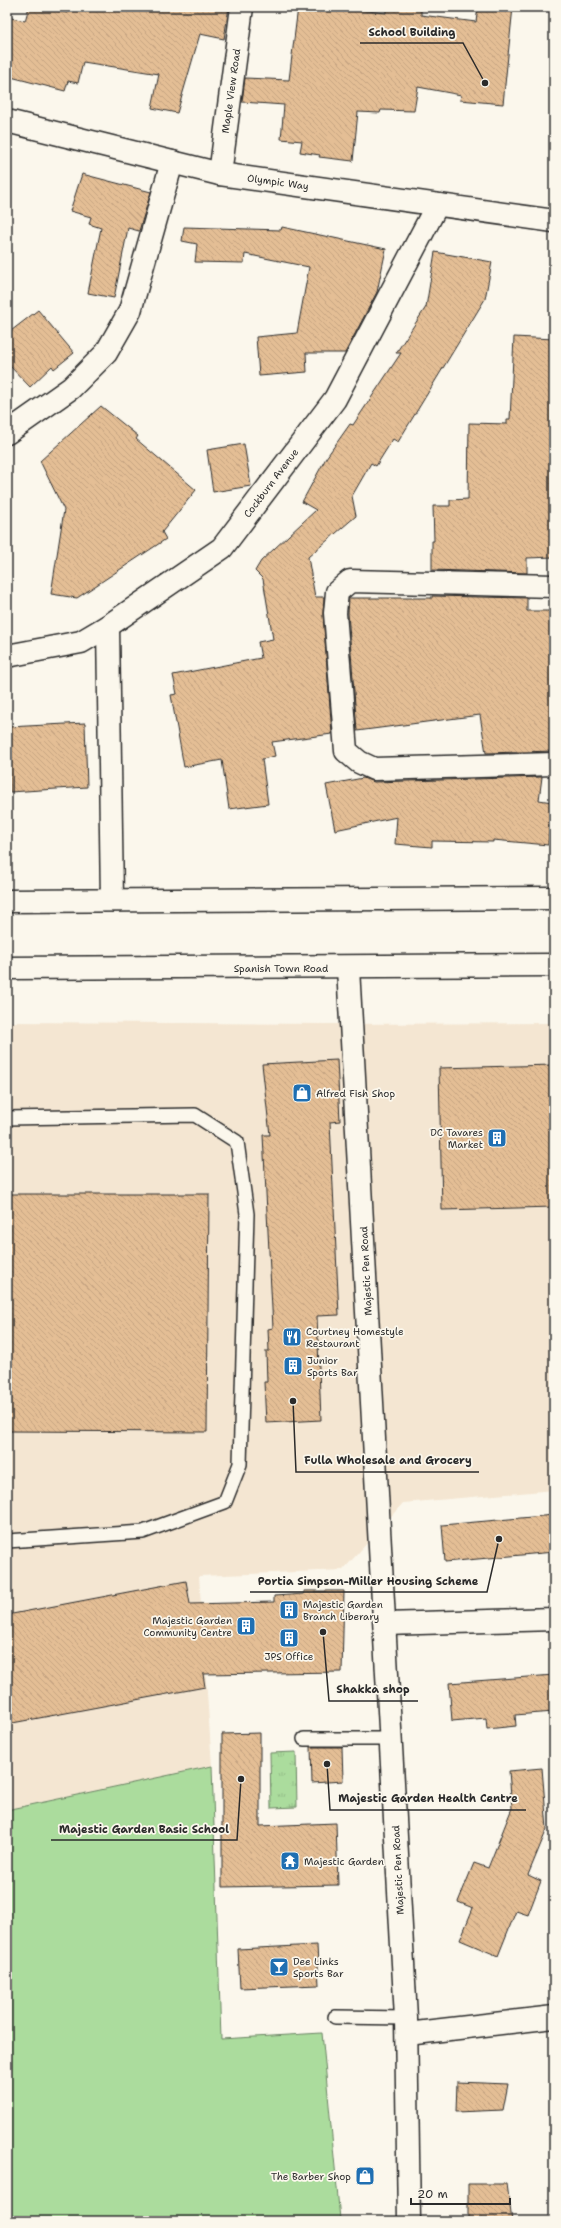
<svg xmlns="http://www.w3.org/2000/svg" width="561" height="2228" font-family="'Shantell Sans',sans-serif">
  <defs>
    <pattern id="park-tufts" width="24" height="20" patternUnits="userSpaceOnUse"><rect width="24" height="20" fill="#abdc9d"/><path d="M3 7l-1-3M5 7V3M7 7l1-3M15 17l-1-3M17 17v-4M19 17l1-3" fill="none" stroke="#93bd87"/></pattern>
    <pattern id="building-back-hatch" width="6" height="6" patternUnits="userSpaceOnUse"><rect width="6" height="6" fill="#e4be95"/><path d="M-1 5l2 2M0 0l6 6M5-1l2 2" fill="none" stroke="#c4a381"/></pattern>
  </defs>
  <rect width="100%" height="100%" fill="#fbf7ec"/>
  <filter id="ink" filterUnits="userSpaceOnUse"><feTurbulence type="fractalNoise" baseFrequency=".025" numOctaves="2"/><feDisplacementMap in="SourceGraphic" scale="8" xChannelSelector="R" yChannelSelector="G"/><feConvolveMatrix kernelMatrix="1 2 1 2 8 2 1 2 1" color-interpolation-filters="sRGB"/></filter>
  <g filter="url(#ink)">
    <polygon fill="#f4e6d2" points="7,1022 329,1024 554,1023 554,1490 403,1503 343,1570 199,1576 212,1766 7,1810"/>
    <polygon fill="url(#park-tufts)" stroke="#6b8464" points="296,1752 297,1807 271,1808 270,1753"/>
    <polygon fill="#abdc9d" stroke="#6b8464" points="212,1766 221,2039 322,2033 340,2219 7,2221 7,1810"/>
    <g fill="url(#building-back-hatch)" stroke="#2b2b2b">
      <polygon points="29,7 42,7 67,13 68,7 229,7 224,39 200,34 177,113 152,108 159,74 83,62 78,83 68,81 65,91 7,76 7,17 25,21"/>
      <polygon points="298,7 329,7 386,13 386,7 421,7 421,15 476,22 478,7 513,7 503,104 460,100 461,95 418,87 414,111 381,110 380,113 358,112 353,161 319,157 320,155 300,152 302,141 281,139 284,105 242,102 245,78 289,80"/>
      <polygon points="82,174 151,192 139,231 128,228 114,298 88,293 101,228 89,224 91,217 70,211"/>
      <polygon points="184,227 281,230 282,227 386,249 377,292 345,353 306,353 307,372 259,376 256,337 297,333 309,267 245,254 244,263 195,262 197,244 182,241"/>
      <polygon points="435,252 492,262 485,299 398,442 393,439 376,466 371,463 352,496 356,516 308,557 315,597 324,597 323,614 332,734 272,742 275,756 262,759 268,804 229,809 222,760 184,767 171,695 177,694 173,675 261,658 258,642 273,639 263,579 255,571 261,561 316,510 302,502 326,458 350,424 353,425 401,353 396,353 426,307"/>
      <polygon points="38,310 74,353 54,369 52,366 30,387 7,363 7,334"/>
      <polygon points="514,337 554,339 554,557 527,558 527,573 432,570 432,541 434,541 433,506 450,506 450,500 468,499 469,423 507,424 507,419 510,419"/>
      <polygon points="101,406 138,436 136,439 196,490 162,532 166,539 77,598 51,594 64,510 40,461"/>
      <polygon points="244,444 251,486 213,492 207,450"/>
      <polygon points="432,596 527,598 527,611 554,611 554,751 486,753 480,715 357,731 348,613 349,598 432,598"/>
      <polygon points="85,723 87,787 10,792 8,727"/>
      <polygon points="542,777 539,800 552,802 548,845 493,840 493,842 432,841 432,847 395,844 397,817 335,830 326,785 363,778 374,782"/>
      <polygon points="337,1060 340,1121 330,1122 339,1315 317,1316 321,1420 266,1423 264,1382 267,1382 266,1351 269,1351 268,1329 273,1328 263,1135 270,1135 262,1064"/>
      <polygon points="554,1065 554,1207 442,1210 439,1068"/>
      <polygon points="7,1194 209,1194 207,1432 7,1431"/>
      <polygon points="554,1515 554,1552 445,1562 442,1525"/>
      <polygon points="186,1581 190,1604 274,1602 274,1596 304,1594 304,1591 344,1591 342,1672 203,1674 205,1687 7,1724 7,1615"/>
      <polygon points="554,1675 554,1712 515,1715 516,1726 487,1729 486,1718 452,1721 449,1683"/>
      <polygon points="260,1733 260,1826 336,1823 338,1885 222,1887 222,1734"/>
      <polygon points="311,1747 342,1747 343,1781 312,1783"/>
      <polygon points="542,1768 547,1829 528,1875 541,1881 528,1915 516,1911 498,1956 460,1940 473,1908 458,1902 474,1863 488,1868 512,1808 509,1771"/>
      <polygon points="317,1945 319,1985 240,1988 238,1949"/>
      <polygon points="457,2082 508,2084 503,2110 456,2112"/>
      <polygon points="468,2184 507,2184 512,2221 468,2221"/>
    </g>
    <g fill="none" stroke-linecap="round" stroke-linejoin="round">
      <defs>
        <g id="service">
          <polyline points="7,1118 195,1115 237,1142 247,1214 240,1464 225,1502 143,1532 7,1541"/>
          <polyline points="304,1739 392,1739"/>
          <polyline points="335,2017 406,2018"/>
        </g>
        <g id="minor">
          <polyline points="220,174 242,7"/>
          <polyline points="7,433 71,388 106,353 130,311 172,162"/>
          <polyline points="554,586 350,581 337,592 335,613 346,751 359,762 374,769 554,764"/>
          <polyline points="108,626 112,900"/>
          <polyline points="7,656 81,642 108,626 222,548 335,399 437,205"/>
          <polyline points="348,968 406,2018 409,2221"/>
          <polyline points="385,1624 554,1619"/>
          <polyline points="407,2034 554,2017"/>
        </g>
        <polyline id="tertiary" points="7,121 220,174 554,221"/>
        <g id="trunk">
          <polyline points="7,901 554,898"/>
          <polyline points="7,968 554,965"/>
        </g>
      </defs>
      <use href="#service" stroke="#2b2b2b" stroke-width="16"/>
      <use href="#minor" stroke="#2b2b2b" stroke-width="25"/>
      <use href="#tertiary" stroke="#2b2b2b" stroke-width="25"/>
      <use href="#trunk" stroke="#2b2b2b" stroke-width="25"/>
      <use href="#service" stroke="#fbf7ec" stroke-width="13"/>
      <use href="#minor" stroke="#fbf7ec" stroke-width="22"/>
      <use href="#tertiary" stroke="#fbf7ec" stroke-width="22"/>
      <use href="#trunk" stroke="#fbf7ec" stroke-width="22"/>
    </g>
  </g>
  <defs>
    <symbol id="shop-square" viewBox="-11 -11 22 22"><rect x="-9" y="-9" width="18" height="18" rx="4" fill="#1f6fb2" stroke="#fbf7ec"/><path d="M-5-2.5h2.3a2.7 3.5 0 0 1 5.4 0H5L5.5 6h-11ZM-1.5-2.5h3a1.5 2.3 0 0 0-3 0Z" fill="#fff"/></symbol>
    <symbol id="building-square" viewBox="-11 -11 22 22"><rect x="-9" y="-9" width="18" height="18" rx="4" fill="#1f6fb2" stroke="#fbf7ec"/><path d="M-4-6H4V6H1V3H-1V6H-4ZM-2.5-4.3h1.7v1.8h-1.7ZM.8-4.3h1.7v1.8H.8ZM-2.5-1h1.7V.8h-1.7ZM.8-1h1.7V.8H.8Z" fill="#fff"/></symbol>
    <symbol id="restaurant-square" viewBox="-11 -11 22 22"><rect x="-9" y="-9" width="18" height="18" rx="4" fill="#1f6fb2" stroke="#fbf7ec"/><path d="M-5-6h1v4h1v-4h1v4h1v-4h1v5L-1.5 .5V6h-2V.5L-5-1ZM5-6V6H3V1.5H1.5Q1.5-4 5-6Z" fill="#fff"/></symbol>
    <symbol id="temple-square" viewBox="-11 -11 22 22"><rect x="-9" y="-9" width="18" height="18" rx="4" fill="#1f6fb2" stroke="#fbf7ec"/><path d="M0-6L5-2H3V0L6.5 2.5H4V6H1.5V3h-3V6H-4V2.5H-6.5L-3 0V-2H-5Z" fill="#fff"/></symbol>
    <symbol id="bar-square" viewBox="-11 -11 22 22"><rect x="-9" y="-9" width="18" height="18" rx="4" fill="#1f6fb2" stroke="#fbf7ec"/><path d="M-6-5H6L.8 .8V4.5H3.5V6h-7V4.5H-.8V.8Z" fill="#fff"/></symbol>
  </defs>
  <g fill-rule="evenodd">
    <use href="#shop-square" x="291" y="1082" width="22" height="22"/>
    <use href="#building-square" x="486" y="1127" width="22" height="22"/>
    <use href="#restaurant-square" x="281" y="1326" width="22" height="22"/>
    <use href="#building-square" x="282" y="1355" width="22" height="22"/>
    <use href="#building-square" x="278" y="1599" width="22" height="22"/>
    <use href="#building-square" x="235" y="1615" width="22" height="22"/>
    <use href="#building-square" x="278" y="1627" width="22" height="22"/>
    <use href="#temple-square" x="279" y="1850" width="22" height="22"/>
    <use href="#bar-square" x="268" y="1956" width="22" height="22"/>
    <use href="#shop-square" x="354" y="2165" width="22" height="22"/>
  </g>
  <g text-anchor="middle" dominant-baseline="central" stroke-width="3.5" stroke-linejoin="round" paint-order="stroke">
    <g font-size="10" fill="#2b2b2b" stroke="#fbf7ec">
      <text transform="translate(231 91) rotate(-82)">Maple View Road</text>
      <text transform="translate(278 182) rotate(8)">Olympic Way</text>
      <text transform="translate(271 483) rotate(-53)">Cockburn Avenue</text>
      <text x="281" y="968">Spanish Town Road</text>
      <text transform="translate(366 1271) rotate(-93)">Majestic Pen Road</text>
      <text transform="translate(398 1870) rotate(-93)">Majestic Pen Road</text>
    </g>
    <g font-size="10" fill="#2b2b2b" stroke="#fbf7ec" text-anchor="start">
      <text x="316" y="1093">Alfred Fish Shop</text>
      <text x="483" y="1132" text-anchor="end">DC Tavares<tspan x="483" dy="12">Market</tspan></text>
      <text x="306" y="1331">Courtney Homestyle<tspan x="306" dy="12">Restaurant</tspan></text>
      <text x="307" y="1360">Junior<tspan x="307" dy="12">Sports Bar</tspan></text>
      <text x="303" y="1604">Majestic Garden<tspan x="303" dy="12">Branch Liberary</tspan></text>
      <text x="232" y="1620" text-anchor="end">Majestic Garden<tspan x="232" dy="12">Community Centre</tspan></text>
      <text x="289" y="1656" text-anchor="middle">JPS Office</text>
      <text x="304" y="1861">Majestic Garden</text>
      <text x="293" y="1961">Dee Links<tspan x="293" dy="12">Sports Bar</tspan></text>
      <text x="351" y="2176" text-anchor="end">The Barber Shop</text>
    </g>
  </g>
  <path fill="none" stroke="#2b2b2b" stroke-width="1.5" d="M485 83L463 43H360M293 1401L296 1472H479M499 1539L487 1592H250M323 1632L329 1701H418M327 1764L330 1810H526M241 1779L237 1840H51"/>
  <g fill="#2b2b2b" stroke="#fbf7ec" stroke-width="1.5">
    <circle cx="485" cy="83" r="4"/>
    <circle cx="293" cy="1401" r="4"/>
    <circle cx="499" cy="1539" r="4"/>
    <circle cx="323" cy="1632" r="4"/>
    <circle cx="327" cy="1764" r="4"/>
    <circle cx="241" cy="1779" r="4"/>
  </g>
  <g font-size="11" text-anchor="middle" font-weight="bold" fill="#2b2b2b" stroke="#fbf7ec" stroke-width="3.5" stroke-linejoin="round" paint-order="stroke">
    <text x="412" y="36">School Building</text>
    <text x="388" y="1464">Fulla Wholesale and Grocery</text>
    <text x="368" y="1585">Portia Simpson-Miller Housing Scheme</text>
    <text x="373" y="1693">Shakka shop</text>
    <text x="428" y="1802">Majestic Garden Health Centre</text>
    <text x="144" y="1833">Majestic Garden Basic School</text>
  </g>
  <rect width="561" height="2228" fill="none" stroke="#fbf7ec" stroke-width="24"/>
  <rect x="12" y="12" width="537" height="2204" fill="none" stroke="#2b2b2b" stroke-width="1.5" filter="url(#ink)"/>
  <path d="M411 2198v6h99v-6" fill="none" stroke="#2b2b2b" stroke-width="2"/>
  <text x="417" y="2198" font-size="12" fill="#2b2b2b" stroke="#fbf7ec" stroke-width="3" paint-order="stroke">20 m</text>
</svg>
